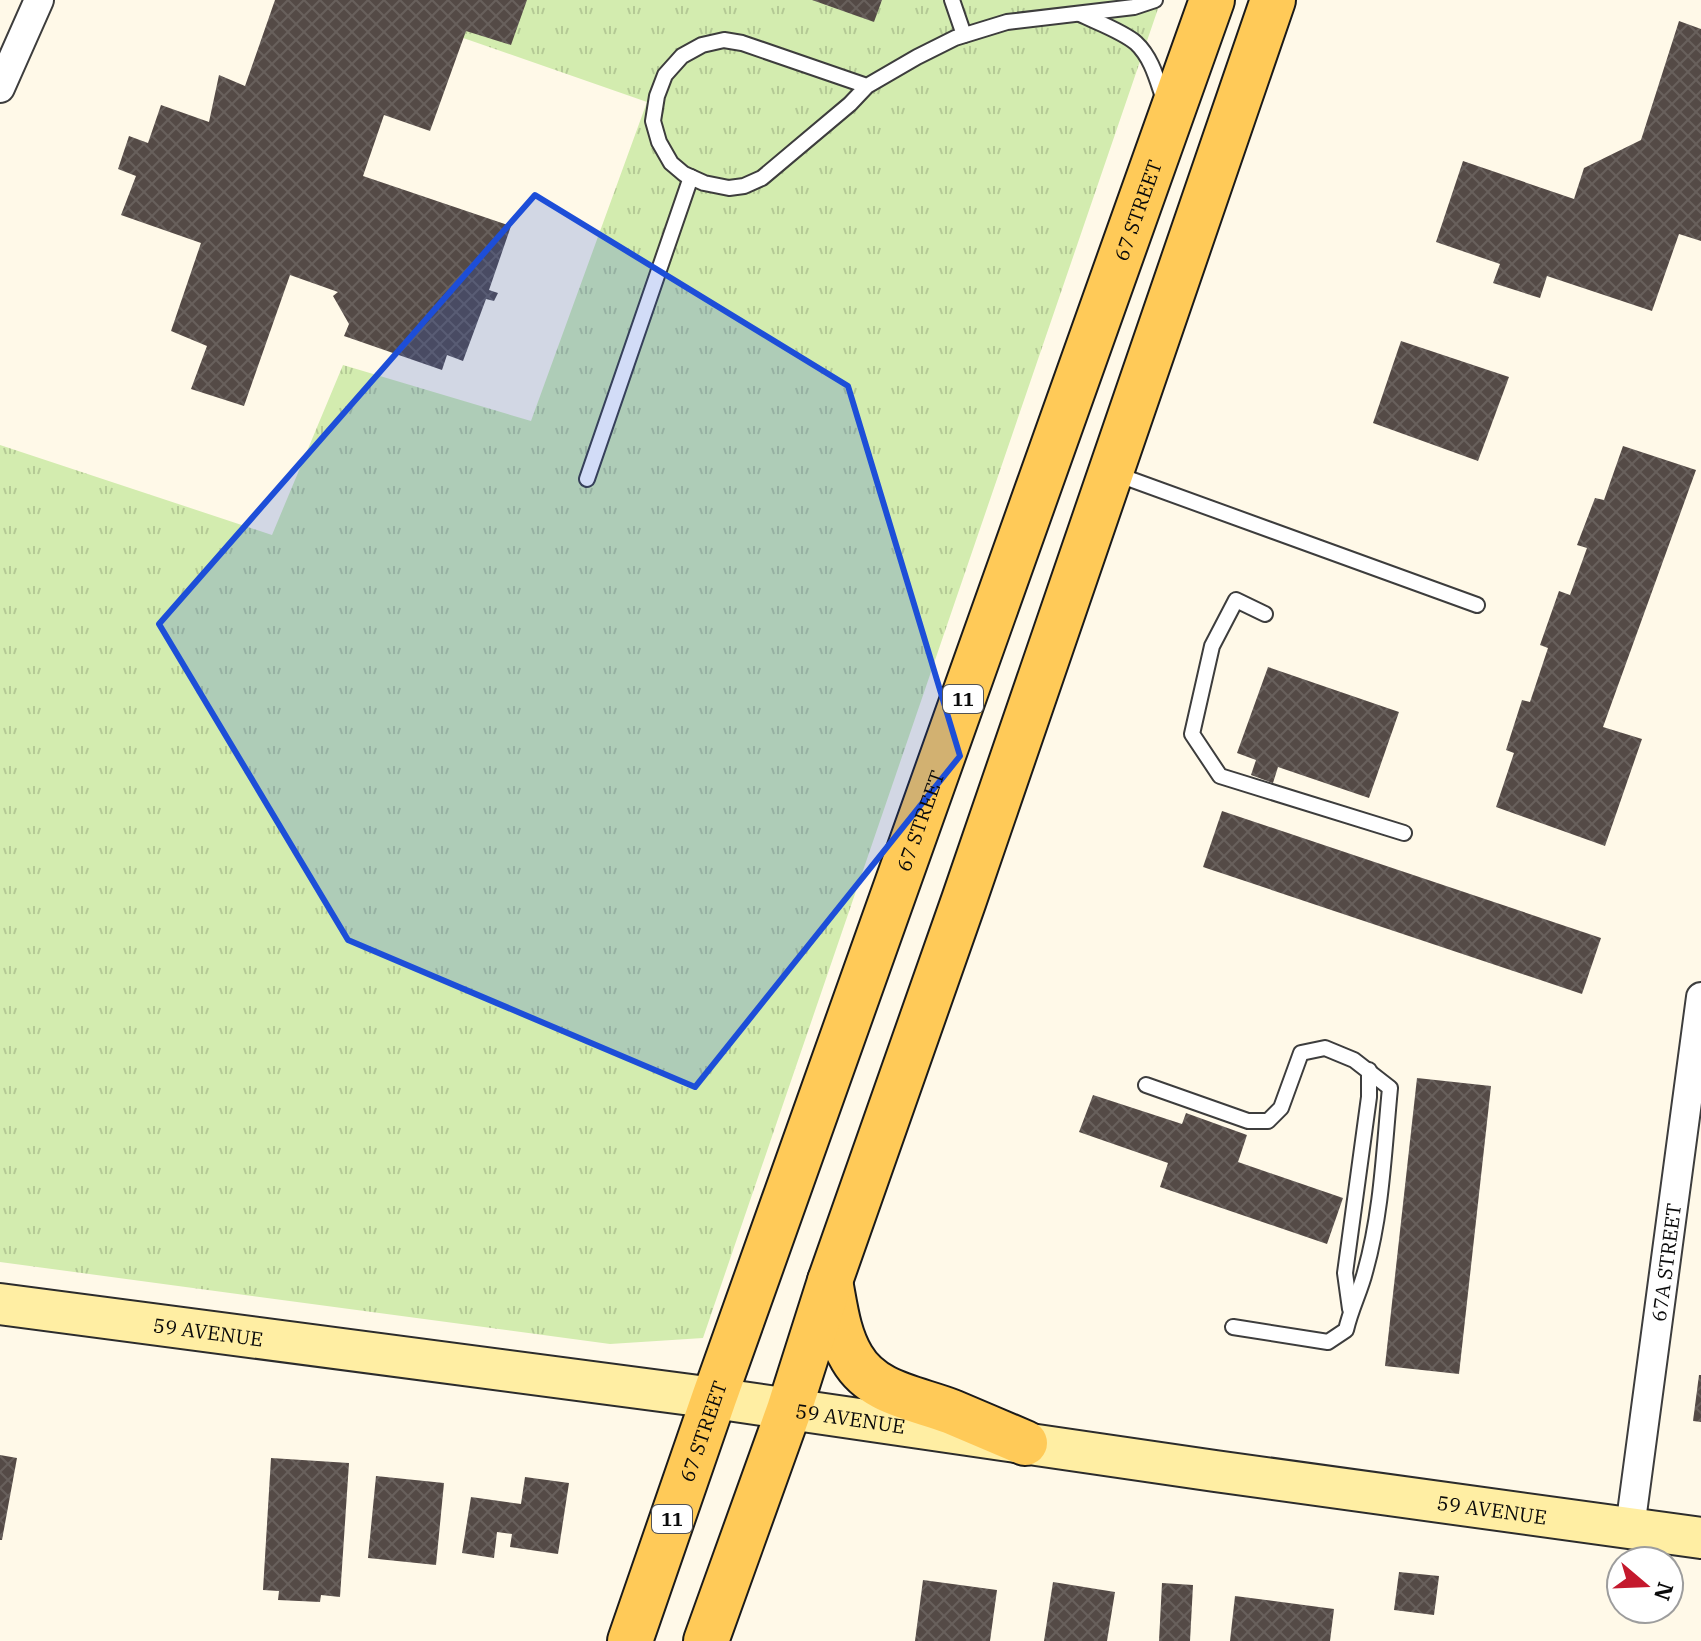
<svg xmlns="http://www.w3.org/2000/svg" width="1701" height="1641" font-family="'IBM Plex Serif',serif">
  <defs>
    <pattern id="park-tufts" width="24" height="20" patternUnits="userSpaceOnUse" patternTransform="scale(2)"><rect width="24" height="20" fill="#d3ecaf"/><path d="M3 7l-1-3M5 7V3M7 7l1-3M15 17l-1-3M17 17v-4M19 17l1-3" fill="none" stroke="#b4c995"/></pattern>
    <pattern id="building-cross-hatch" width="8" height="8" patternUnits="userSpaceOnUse" patternTransform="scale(2)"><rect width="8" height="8" fill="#544a46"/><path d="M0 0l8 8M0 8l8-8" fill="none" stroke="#68605c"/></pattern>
  </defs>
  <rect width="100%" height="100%" fill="#fff9e8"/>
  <polygon fill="url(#park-tufts)" points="354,0 1161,0 703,1338 610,1344 0,1262 0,445 272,535 343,365 531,421 647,102"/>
  <g fill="url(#building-cross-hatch)">
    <polygon points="275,0 527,0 511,45 466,31 430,131 384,115 363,176 511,226 489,290 498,293 494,301 486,299 463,361 447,355 442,370 344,336 349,324 333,296 338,292 290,275 244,406 191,389 207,346 171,331 201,243 121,215 136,176 118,169 129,136 148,143 161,105 209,122 219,75 245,86"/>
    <polygon points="812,0 882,0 874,22"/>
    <polygon points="1679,21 1701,29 1701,241 1679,234 1652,311 1547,276 1540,298 1493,283 1500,264 1436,242 1463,161 1574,199 1584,168 1641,140"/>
    <polygon points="1401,341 1509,377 1478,461 1373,423"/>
    <polygon points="1623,446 1696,470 1603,727 1642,739 1605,846 1496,807 1514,753 1506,750 1522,700 1530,702 1548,648 1540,645 1559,591 1570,595 1587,548 1577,545 1595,498 1604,500"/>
    <polygon points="1268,667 1399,712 1369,798 1278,767 1273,783 1251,775 1256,760 1237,753"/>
    <polygon points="1222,811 1601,938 1582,994 1203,867"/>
    <polygon points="1417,1078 1491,1086 1459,1374 1385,1366"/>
    <polygon points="1093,1095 1182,1124 1186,1113 1247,1135 1238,1162 1343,1198 1327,1244 1160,1187 1168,1163 1079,1132"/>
    <polygon points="1699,1375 1701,1375 1701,1422 1693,1421"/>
    <polygon points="0,1455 17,1458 2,1540 0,1540"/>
    <polygon points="271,1458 349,1463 340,1597 321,1595 320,1602 278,1600 279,1591 263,1590"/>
    <polygon points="376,1476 444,1483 436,1565 368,1558"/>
    <polygon points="525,1477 569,1483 558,1554 510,1547 512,1534 497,1532 494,1558 462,1553 471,1497 521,1504"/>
    <polygon points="1399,1572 1439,1576 1434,1615 1394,1610"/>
    <polygon points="923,1580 997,1590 990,1641 915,1641"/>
    <polygon points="1053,1582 1115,1592 1107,1641 1044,1641"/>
    <polygon points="1162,1583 1193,1585 1190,1641 1159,1641"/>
    <polygon points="1235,1596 1334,1609 1330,1641 1230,1641"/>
  </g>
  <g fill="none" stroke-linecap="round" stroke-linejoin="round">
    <defs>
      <g id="lane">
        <polyline points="952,0 964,35"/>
        <path d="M1080,14C1096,22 1122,31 1136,43C1152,58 1157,80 1164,100"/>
        <polyline points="867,86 742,43 724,40 702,45 682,56 665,75 657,96 653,121 659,142 671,163 684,174 704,183 729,188 744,186 762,178 850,104 867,86 917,57 955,38 1007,22 1134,7 1155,0"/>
        <polyline points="1116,474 1477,605"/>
        <polyline points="587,479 691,177"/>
        <polyline points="1265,614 1236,600 1212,646 1192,734 1220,776 1404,833"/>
        <path d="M1146,1085L1248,1121H1268L1281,1108L1301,1053L1325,1048L1354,1060L1390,1088C1384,1149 1382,1212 1365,1272C1360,1292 1351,1308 1346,1330L1328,1342L1233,1327"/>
        <polyline points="1350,1309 1345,1273 1369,1097 1369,1070"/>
      </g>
      <g id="street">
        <polyline points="0,88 39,0"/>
        <path id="s1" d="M1630,1528L1701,997"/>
      </g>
      <g id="secondary">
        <path id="s2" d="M0,1304L714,1398L1215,1471L1701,1538"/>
      </g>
      <g id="primary">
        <path d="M830,1281C835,1307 838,1335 852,1358C873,1394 916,1398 952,1412C976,1422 1001,1433 1025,1443"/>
        <path id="s3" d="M630,1641L714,1398L1212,0"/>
        <polyline points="706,1641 789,1410 830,1281 964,900 1273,0"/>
      </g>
    </defs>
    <use href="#lane" stroke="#3d3d3d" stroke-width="18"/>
    <use href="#street" stroke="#3d3d3d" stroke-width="32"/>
    <use href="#secondary" stroke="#2c2c2c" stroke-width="44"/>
    <use href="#primary" stroke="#1b1b1b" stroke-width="48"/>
    <use href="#lane" stroke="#fff" stroke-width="14"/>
    <use href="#street" stroke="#fff" stroke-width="28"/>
    <use href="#secondary" stroke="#ffeea3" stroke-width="40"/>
    <use href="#primary" stroke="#ffca58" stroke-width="44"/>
  </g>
  <path fill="#1d4ed8" fill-opacity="0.2" stroke="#1d4ed8" stroke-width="6" stroke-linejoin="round" d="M535,195L848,386L960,756L695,1087L348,940L159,624Z"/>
  <g text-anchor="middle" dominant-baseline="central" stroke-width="8" stroke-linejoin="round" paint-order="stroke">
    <g fill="#fff" stroke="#545454" stroke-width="2">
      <rect x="943" y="685" width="40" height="28" rx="6"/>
      <rect x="652" y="1505" width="40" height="28" rx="6"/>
    </g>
    <g font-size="18" font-weight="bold" fill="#0a0a0a">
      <text x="963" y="699">11</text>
      <text x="672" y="1519">11</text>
    </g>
    <g font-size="20" fill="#0a0a0a" stroke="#fff">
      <text stroke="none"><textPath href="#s3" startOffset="1518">67 STREET</textPath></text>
      <text stroke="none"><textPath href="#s3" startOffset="870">67 STREET</textPath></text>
      <text stroke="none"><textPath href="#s1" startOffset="268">67A STREET</textPath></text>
      <text stroke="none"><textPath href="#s2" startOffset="210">59 AVENUE</textPath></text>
      <text stroke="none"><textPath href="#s2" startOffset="858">59 AVENUE</textPath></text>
      <text stroke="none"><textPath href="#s3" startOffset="222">67 STREET</textPath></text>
      <text stroke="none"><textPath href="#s2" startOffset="1506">59 AVENUE</textPath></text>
    </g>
  </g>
  <g transform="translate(1645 1585) rotate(109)"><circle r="38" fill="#ffffff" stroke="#9d9d9d" stroke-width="2"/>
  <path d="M0-6L14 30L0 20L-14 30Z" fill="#c4192d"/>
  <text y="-12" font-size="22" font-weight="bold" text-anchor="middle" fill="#0a0a0a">N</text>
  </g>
</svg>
